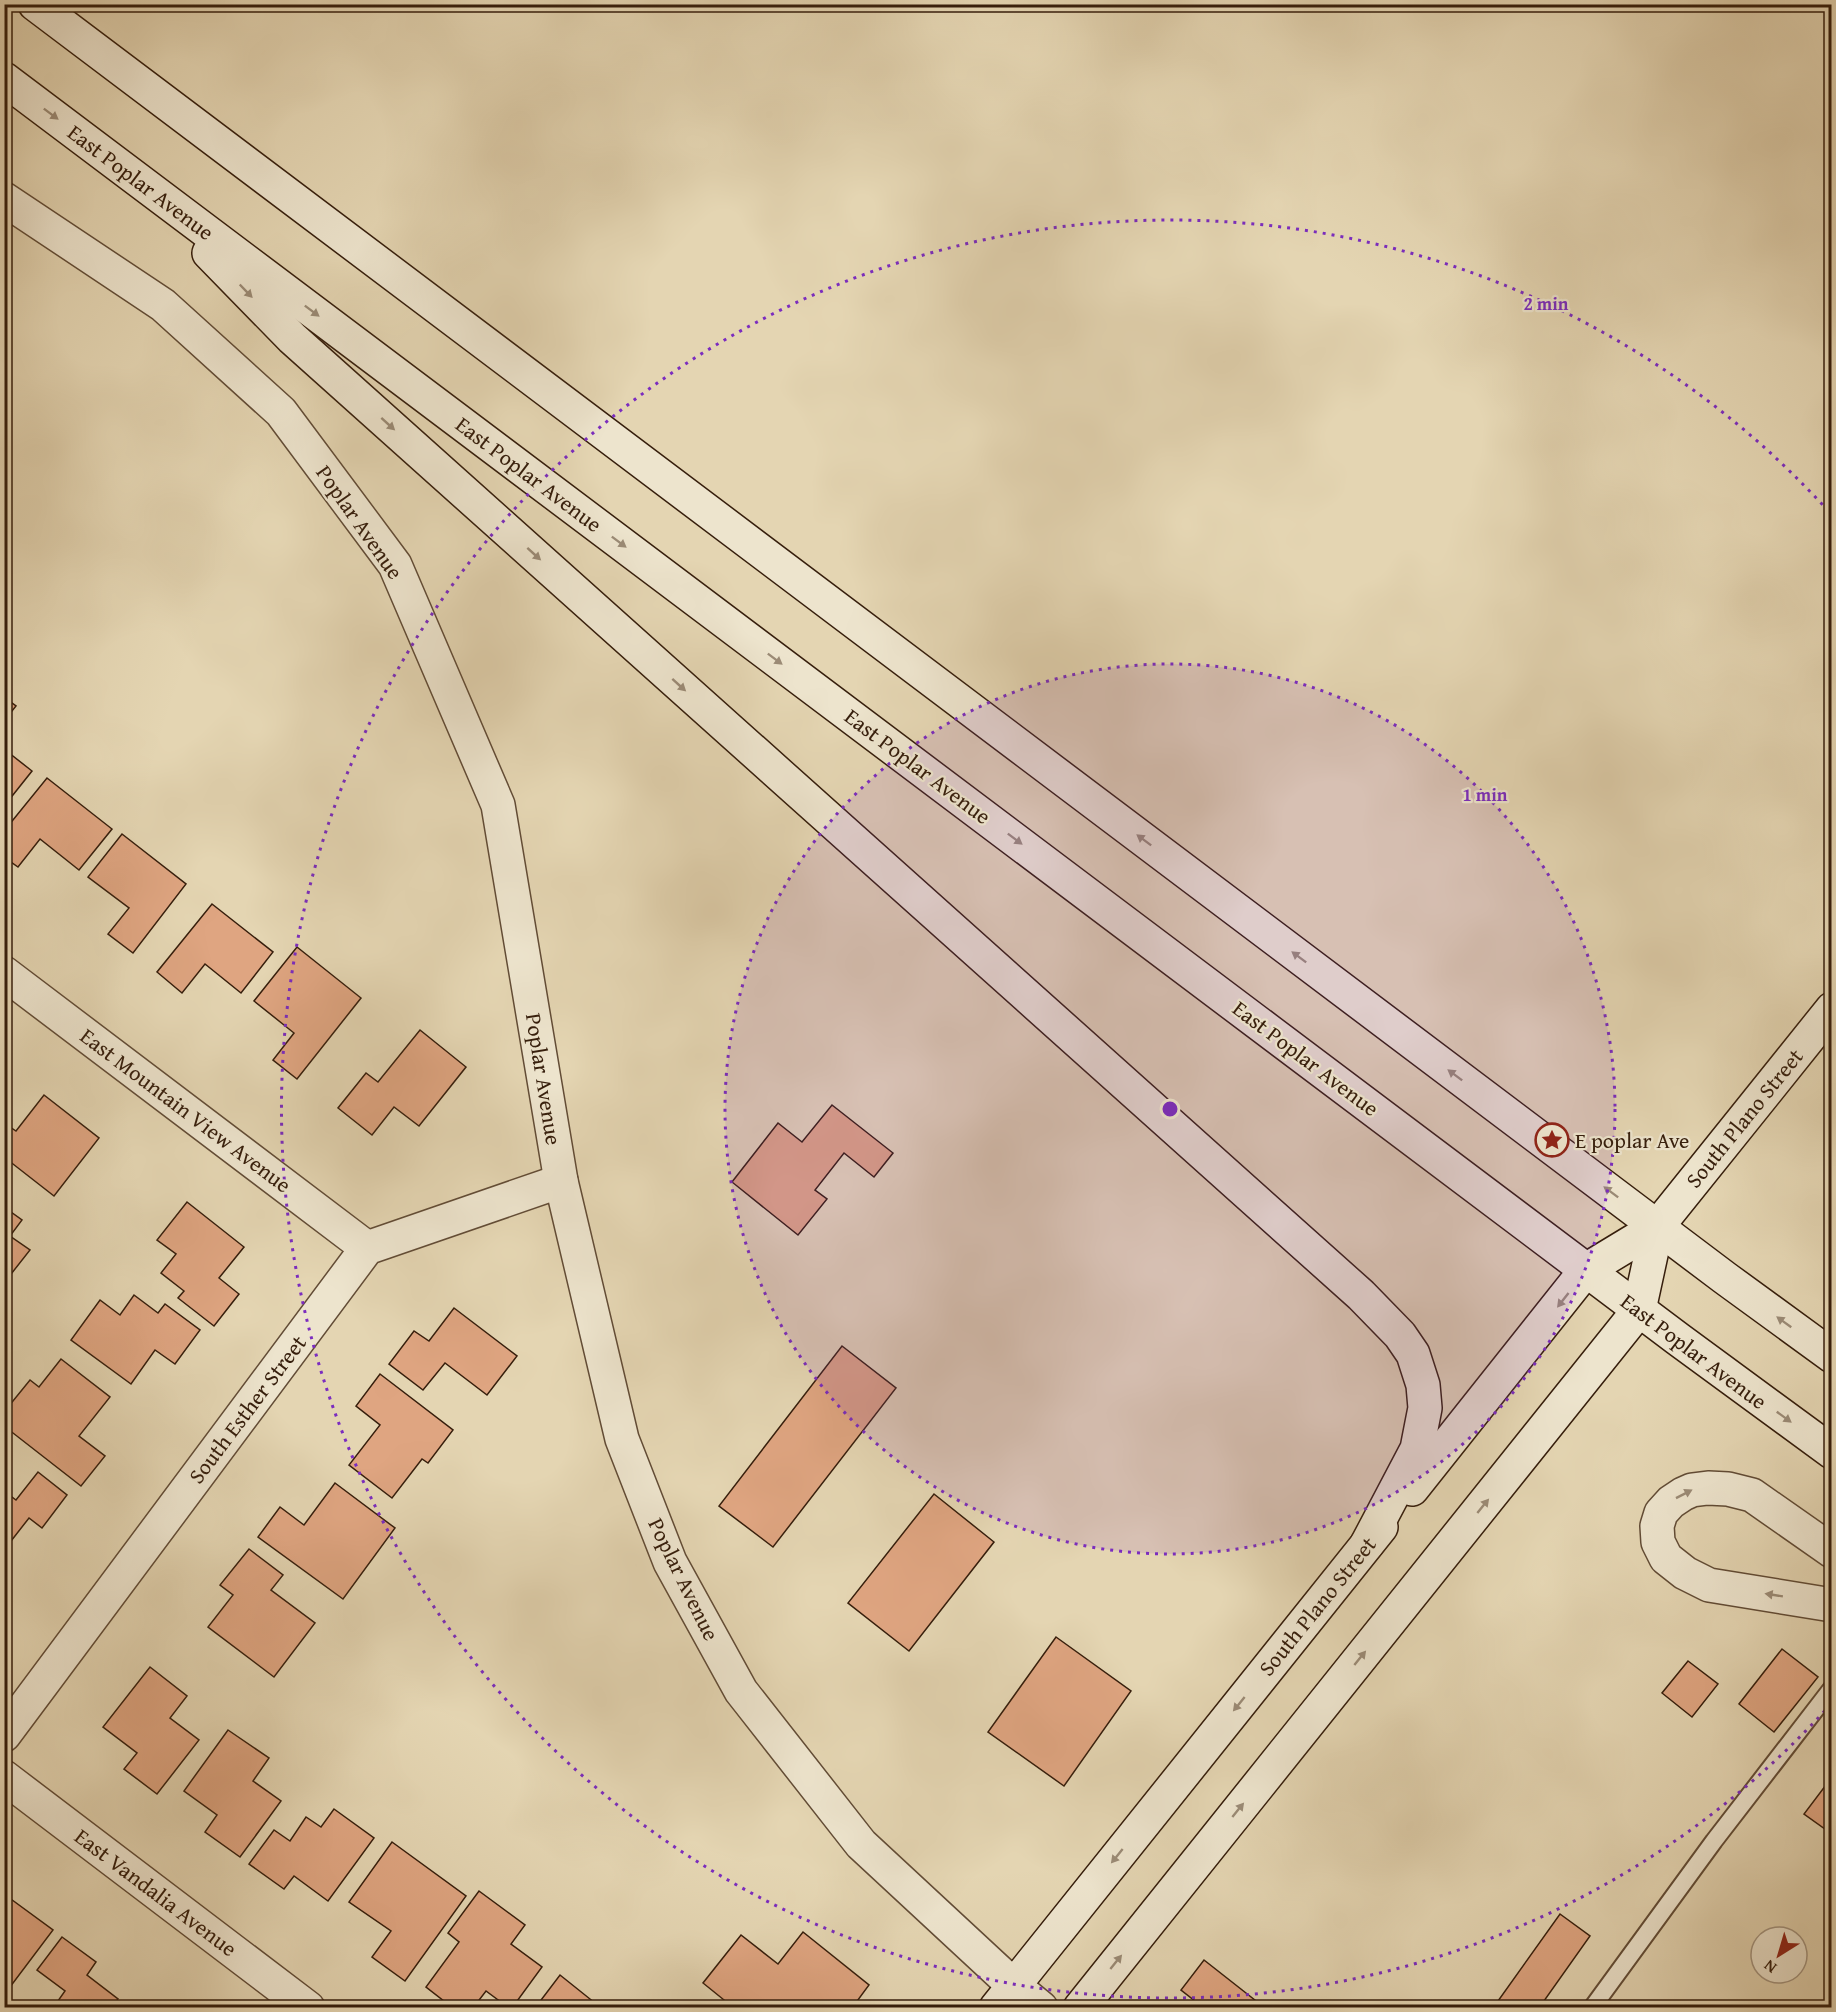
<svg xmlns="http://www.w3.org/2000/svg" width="1836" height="2012" font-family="'Gentium Book Plus',serif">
  <rect width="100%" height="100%" fill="#e4d5b2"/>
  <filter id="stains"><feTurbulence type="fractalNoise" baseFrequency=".00333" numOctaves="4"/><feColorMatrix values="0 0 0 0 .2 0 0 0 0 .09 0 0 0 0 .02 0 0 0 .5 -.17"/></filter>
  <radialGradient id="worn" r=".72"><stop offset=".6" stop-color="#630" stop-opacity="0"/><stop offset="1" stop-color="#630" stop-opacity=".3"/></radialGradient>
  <g fill="#dfa581" stroke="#361e0c" stroke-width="1.5">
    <polygon points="4,697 16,706 4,721"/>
    <polygon points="4,749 32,771 5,805 4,805"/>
    <polygon points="47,778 112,829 79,870 40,839 18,867 4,857 4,831"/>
    <polygon points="122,834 186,884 133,953 108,934 129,908 88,877"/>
    <polygon points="212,904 273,952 241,993 205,964 182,993 157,972"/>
    <polygon points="297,947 361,998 297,1079 273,1060 294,1033 254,1001"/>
    <polygon points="420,1030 466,1067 419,1126 394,1107 372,1135 338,1108 366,1073 378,1082"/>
    <polygon points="44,1095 99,1138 54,1196 4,1157 4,1129 7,1125 16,1131"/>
    <polygon points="832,1105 893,1153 874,1177 844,1153 815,1190 827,1199 798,1235 732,1182 778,1123 802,1142"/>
    <polygon points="187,1202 244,1247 219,1278 239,1294 214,1326 178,1298 184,1291 161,1273 176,1254 157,1240"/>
    <polygon points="4,1207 22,1220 10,1236 30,1250 4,1283"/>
    <polygon points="134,1295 158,1313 165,1304 200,1330 175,1364 155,1350 131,1384 71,1340 100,1300 120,1315"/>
    <polygon points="454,1308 517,1356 487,1395 445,1363 423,1390 389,1364 414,1331 429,1341"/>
    <polygon points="842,1346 896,1388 773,1547 719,1506"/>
    <polygon points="61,1359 110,1397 79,1436 105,1456 81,1486 4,1426 4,1412 30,1380 39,1387"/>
    <polygon points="380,1374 453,1430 428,1463 422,1459 392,1498 349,1465 380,1425 356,1406"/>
    <polygon points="38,1472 67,1495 42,1528 29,1518 4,1550 4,1491 16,1500"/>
    <polygon points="335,1483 395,1528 343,1599 258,1537 280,1507 304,1525"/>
    <polygon points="934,1494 994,1542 909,1651 848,1603"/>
    <polygon points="249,1549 283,1575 271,1590 315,1623 274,1677 208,1627 233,1595 220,1585"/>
    <polygon points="1056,1637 1131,1691 1064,1786 988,1732"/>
    <polygon points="1782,1649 1818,1677 1774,1732 1739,1704"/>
    <polygon points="1688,1661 1718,1684 1692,1717 1662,1693"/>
    <polygon points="150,1667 187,1696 170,1718 199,1740 157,1794 124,1769 137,1753 103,1727"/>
    <polygon points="228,1730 269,1758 253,1781 281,1801 240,1857 205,1832 217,1815 184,1791"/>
    <polygon points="1832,1777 1832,1834 1804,1814"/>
    <polygon points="334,1809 374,1838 328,1901 294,1876 284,1889 249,1864 274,1830 290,1841 306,1817 321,1827"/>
    <polygon points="392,1842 466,1896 405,1981 372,1957 391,1931 349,1902"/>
    <polygon points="479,1891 525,1925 511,1944 542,1967 512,2008 509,2008 486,1991 473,2008 453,2008 426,1987 459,1942 448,1933"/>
    <polygon points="4,1894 53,1930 4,1995"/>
    <polygon points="1560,1914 1590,1936 1539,2008 1493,2008"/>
    <polygon points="803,1932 869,1985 852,2008 734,2008 703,1983 741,1935 778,1964"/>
    <polygon points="62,1937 96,1962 87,1975 118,1999 111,2008 53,2008 65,1991 37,1970"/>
    <polygon points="1204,1960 1265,2008 1204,2008 1181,1990"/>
    <polygon points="560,1975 600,2007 600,2008 535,2008"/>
  </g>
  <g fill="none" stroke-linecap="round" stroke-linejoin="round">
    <defs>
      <polyline id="service" points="1592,2008 1714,1841 1832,1688"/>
      <g id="minor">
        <polyline points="4,199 163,305 281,412 395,565 498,805 561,1181 622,1439 670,1562 741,1691 861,1844 1013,1985 1041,2008"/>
        <polyline points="4,973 367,1248"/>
        <polyline points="1832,1551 1752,1495 1728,1489 1708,1488 1692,1490 1683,1494 1671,1502 1661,1513 1657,1526 1658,1542 1666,1558 1685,1573 1709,1585 1832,1605"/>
        <polyline points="4,1735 367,1248 561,1181"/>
        <polyline points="4,1777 308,2008"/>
      </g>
      <g id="secondary">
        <polyline points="35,4 1725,1278 1832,1356"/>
        <polyline points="4,79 1678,1339 1832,1452"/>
        <polyline points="209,253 292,338 1361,1295 1400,1335 1413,1354 1423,1385 1425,1408 1417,1449 1367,1544"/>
        <polyline points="1412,1489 1586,1270 1657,1227 1832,1009"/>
        <polyline points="996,2008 1381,1527"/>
        <polyline points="1080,2008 1639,1310 1657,1227"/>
      </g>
    </defs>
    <use href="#service" stroke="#624c36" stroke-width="20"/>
    <use href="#minor" stroke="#624c36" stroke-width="36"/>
    <use href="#secondary" stroke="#361e0c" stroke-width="36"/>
    <use href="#service" stroke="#ede4cd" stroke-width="16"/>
    <use href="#minor" stroke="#ede4cd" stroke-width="33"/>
    <use href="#secondary" stroke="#ede4cd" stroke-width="33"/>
  </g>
  <defs><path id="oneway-solid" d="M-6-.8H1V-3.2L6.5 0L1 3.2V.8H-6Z" transform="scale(1.5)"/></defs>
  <g fill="#9b8b76">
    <use href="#oneway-solid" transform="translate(51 114) rotate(37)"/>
    <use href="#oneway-solid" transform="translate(246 291) rotate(46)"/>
    <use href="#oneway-solid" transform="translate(312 311) rotate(37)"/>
    <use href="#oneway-solid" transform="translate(388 424) rotate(42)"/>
    <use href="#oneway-solid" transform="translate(619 542) rotate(37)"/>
    <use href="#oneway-solid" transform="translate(534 554) rotate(42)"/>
    <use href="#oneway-solid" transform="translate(775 659) rotate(37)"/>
    <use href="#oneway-solid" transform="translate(679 685) rotate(42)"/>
    <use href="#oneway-solid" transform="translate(1015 839) rotate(37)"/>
    <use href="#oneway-solid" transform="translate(1144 840) rotate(-143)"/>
    <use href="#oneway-solid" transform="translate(1299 957) rotate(-143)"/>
    <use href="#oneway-solid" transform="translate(1455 1075) rotate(-143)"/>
    <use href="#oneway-solid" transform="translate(1611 1192) rotate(-143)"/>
    <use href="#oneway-solid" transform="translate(1563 1300) rotate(128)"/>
    <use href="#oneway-solid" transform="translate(1784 1322) rotate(-144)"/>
    <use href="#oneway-solid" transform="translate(1784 1417) rotate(36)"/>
    <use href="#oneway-solid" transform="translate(1684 1494) rotate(-27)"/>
    <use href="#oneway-solid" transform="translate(1483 1506) rotate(-51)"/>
    <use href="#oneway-solid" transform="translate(1774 1595) rotate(-171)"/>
    <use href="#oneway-solid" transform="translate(1360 1658) rotate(-51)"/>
    <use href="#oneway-solid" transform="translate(1239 1704) rotate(129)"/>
    <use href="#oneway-solid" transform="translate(1238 1810) rotate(-51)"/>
    <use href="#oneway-solid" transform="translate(1117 1856) rotate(129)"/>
    <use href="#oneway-solid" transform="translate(1116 1962) rotate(-51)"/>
  </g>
  <circle cx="1170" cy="1109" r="445" fill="#7b2cbf" fill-opacity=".12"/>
  <g fill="none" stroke="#7b2cbf" stroke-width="3" stroke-dasharray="3 6">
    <circle cx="1170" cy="1109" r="445"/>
    <path d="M1831 1704A889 889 0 1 1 1831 514"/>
  </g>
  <defs>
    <symbol id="sight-ring" viewBox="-11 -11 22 22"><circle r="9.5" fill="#ede4cd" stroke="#8f2418" stroke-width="1.5"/><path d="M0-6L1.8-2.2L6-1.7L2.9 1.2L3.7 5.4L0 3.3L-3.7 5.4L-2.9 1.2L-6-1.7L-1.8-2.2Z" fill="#8f2418"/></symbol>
  </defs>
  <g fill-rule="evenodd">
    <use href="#sight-ring" x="1533" y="1121" width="38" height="38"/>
  </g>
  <g text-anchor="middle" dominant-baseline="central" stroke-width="4.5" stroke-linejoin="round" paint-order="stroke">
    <g font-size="22" fill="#361e0c" stroke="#ede4cd">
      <text transform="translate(141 182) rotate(37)">East Poplar Avenue</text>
      <text transform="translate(529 474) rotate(37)">East Poplar Avenue</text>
      <text transform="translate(360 522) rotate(55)">Poplar Avenue</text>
      <text transform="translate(918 766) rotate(37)">East Poplar Avenue</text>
      <text transform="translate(1306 1058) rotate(37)">East Poplar Avenue</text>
      <text transform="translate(544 1079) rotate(81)">Poplar Avenue</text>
      <text transform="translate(186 1110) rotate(37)">East Mountain View Avenue</text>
      <text transform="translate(1744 1118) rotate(-51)">South Plano Street</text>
      <text transform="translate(1694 1351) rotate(37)">East Poplar Avenue</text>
      <text transform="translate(247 1409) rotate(-53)">South Esther Street</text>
      <text transform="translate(684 1579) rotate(64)">Poplar Avenue</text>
      <text transform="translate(1317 1606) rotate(-51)">South Plano Street</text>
      <text transform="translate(156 1892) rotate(37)">East Vandalia Avenue</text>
    </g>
    <g font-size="22" fill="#361e0c" stroke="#ede4cd" text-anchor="start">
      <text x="1575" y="1140">E poplar Ave</text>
    </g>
  </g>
  <circle cx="1170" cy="1109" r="9" fill="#7b2cbf" stroke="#ede4cd" stroke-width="3"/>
  <g font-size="18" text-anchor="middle" font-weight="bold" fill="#7b2cbf" stroke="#ede4cd" stroke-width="4.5" stroke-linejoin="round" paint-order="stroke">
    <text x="1546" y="310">2 min</text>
    <text x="1485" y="801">1 min</text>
  </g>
  <rect width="1836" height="2012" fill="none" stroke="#e4d5b2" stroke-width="24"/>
  <rect x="6" y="6" width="1824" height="2000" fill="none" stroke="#361e0c" stroke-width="3"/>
  <rect x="12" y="12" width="1812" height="1988" fill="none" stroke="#361e0c" stroke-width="1.5"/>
  <g transform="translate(1779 1955) rotate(217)"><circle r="28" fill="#ede4cd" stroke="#a49580" stroke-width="1.5"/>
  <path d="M0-4.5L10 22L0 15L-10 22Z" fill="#8f2418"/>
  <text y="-9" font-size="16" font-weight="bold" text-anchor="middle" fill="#361e0c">N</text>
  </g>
  <rect width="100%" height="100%" filter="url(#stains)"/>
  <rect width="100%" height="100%" fill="url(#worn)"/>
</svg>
